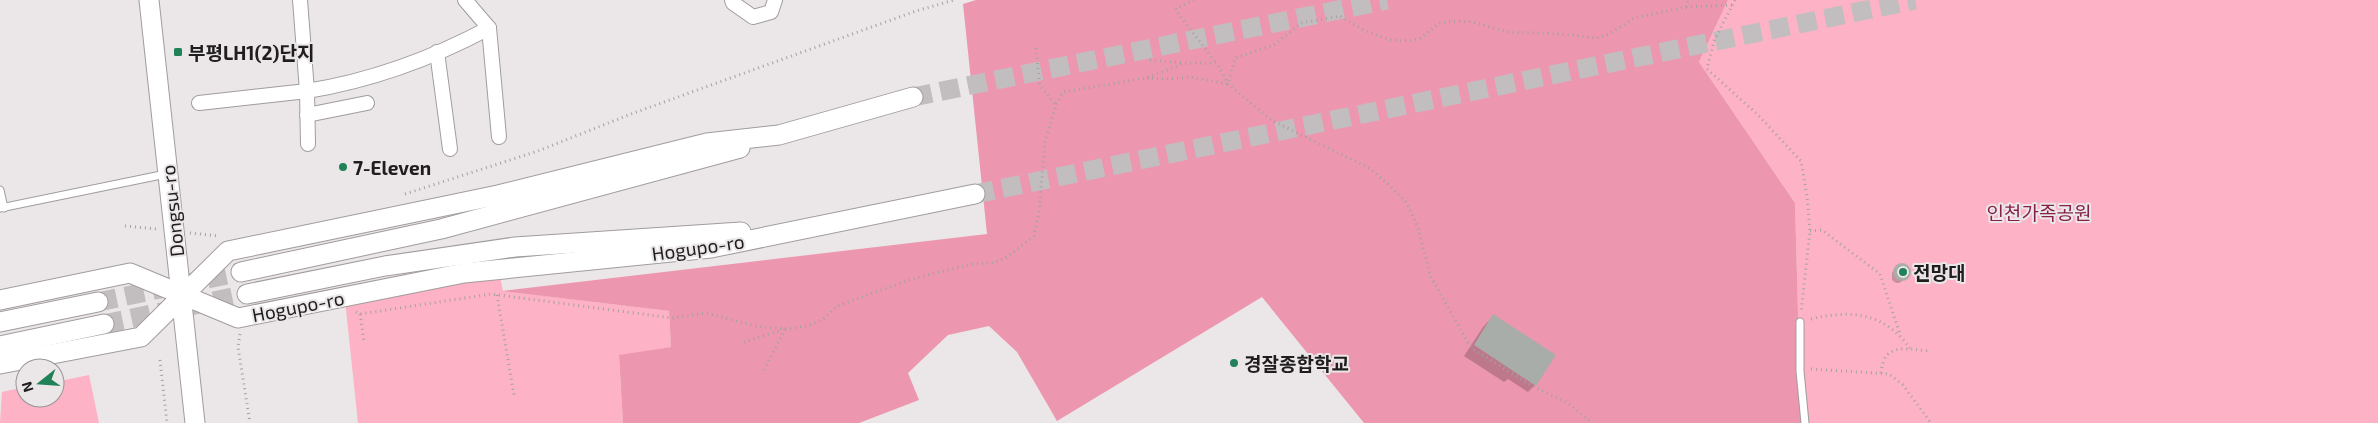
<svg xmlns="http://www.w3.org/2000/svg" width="2378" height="423" font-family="'Exo 2','Noto Sans KR',sans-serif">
  <rect width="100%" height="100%" fill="#ebe6e7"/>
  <g fill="#fdb2c6">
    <polygon points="1728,0 2378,0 2378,423 1801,423 1795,203 1699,62"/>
    <polygon points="500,276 503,291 669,311 671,347 619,356 623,423 358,423 345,300"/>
    <polygon points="89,375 99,423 0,423 2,392 25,387 25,398 55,398 55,382"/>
  </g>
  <polygon fill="#ed96af" points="976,0 1728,0 1699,62 1795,203 1801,423 1364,423 1262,297 1057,421 1017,352 989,326 948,335 908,373 919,400 859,423 623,423 619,355 671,347 669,311 502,291 987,234 963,4"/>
  <g fill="#0003">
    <polygon points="1901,264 1910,269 1909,277 1899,283 1896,283 1892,280 1892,272"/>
    <polygon points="1493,316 1535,385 1528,392 1508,379 1504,382 1464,356 1483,327"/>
  </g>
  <g fill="#a9adaa">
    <circle cx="1902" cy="272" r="9"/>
    <polygon points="1493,314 1556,355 1536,386 1474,345"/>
  </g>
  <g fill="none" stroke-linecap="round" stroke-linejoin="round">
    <g stroke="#c2bebf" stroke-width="19" stroke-dasharray="19 9" stroke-linecap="butt">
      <polyline points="913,97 1387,0"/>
      <polyline points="975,194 1915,0"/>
      <polyline points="98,302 241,272"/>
      <polyline points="104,324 247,294"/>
    </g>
    <defs>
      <g id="lane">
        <polyline points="0,190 4,208"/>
        <polyline points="0,208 166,174"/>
        <polyline points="1800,322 1800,371 1805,423"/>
      </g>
      <g id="street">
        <polyline points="732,0 733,3 753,17 771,12 775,0"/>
        <polyline points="489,28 499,137"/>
        <polyline points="437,52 450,149"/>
        <polyline points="199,103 307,91 300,0"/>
        <polyline points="307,115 367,103"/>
        <path d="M308,144L307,91C369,81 433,58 489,28L465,0"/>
      </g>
      <g id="secondary">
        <polyline points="149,0 195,423"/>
        <polyline points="241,272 441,229 740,148"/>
        <polyline points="247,294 385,266 515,247 741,232"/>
        <polyline points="0,300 130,273 238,318 464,273 711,248 975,194"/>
        <polyline points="0,322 98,302"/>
        <polyline points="0,346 104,324"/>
        <polyline points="0,364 141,337 228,251 498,195 707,143 779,135 913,97"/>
      </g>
    </defs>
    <use href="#lane" stroke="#a19c9d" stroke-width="9"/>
    <use href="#street" stroke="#a19c9d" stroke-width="16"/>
    <use href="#secondary" stroke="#a19c9d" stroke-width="21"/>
    <g stroke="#a5a1a2" stroke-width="3" stroke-dasharray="1 4" stroke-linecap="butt">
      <polyline points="1194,0 1176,8 1177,12 1216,63"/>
      <polyline points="1735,0 1714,41 1707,69 1757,114 1801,161 1807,196 1810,231 1801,312"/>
      <polyline points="1686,7 1733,5"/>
      <polyline points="1036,48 1040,86 1056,105"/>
      <polyline points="1150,60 1184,63"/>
      <polyline points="1147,78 1168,79 1190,77 1228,84 1235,58 1274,45 1301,23 1340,16 1363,30 1391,40 1410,41 1421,38 1439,23 1458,21 1473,22 1507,32 1561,34 1597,38 1609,34 1634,18 1686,7 1688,0"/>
      <polyline points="405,194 538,151 631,114 916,11 954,0"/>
      <polyline points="125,226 157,229"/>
      <polyline points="1810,231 1822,230 1880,274 1900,334"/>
      <polyline points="190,233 219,236"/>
      <polyline points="497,295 514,395"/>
      <polyline points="356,312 360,314 491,294 672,318 706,313 756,326 785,329 806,326 822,320 837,306 912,279 972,264 994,263 1007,257 1034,236 1039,213 1045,142 1056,105 1063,92 1146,78 1185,63 1217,63 1228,84 1271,120 1369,168 1388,184 1406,202 1417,225 1431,277 1471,348 1536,388 1568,403 1592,423"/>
      <polyline points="360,314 364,341"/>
      <path d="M1811,319C1852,309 1886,313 1911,350"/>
      <polyline points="240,334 238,347 250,423"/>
      <polyline points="744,342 782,330"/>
      <polyline points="160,360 167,423"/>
      <polyline points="1811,369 1889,374 1903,385 1931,423"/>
      <polyline points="764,370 785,329"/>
      <path d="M1881,373C1884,342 1904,349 1929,351"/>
    </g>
    <use href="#lane" stroke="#fff" stroke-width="7"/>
    <use href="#street" stroke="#fff" stroke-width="14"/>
    <use href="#secondary" stroke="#fff" stroke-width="19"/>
  </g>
  <g fill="#218158" stroke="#ebe6e7" stroke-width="2">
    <rect x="173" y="47" width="10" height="10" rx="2.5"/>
    <circle cx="343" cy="167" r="5"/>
    <circle cx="1903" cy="272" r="5"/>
    <circle cx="1234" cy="363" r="5"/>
  </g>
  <g text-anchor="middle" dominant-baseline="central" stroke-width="4" stroke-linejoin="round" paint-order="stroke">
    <g font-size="19" font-weight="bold" fill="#1f1d1d" stroke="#ebe6e7" text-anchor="start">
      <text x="188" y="52">부평LH1(2)단지</text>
      <text x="353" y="167">7-Eleven</text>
      <text x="1913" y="272">전망대</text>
      <text x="1244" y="363">경잘종합학교</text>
    </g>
    <g font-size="19" fill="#1f1d1d" stroke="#ebe6e7">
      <text transform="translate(172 211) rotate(-96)">Dongsu-ro</text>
      <text transform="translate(698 247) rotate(-8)">Hogupo-ro</text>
      <text transform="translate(298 306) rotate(-11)">Hogupo-ro</text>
    </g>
    <g font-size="19" fill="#862249" stroke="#ebe6e7">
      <text x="2039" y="212">인천가족공원</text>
    </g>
  </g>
  <g transform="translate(40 383) rotate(253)"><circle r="24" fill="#ebe6e7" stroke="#999696"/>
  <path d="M0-4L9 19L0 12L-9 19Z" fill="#218158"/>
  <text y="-8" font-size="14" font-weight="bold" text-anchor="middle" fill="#1f1d1d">N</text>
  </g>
</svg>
